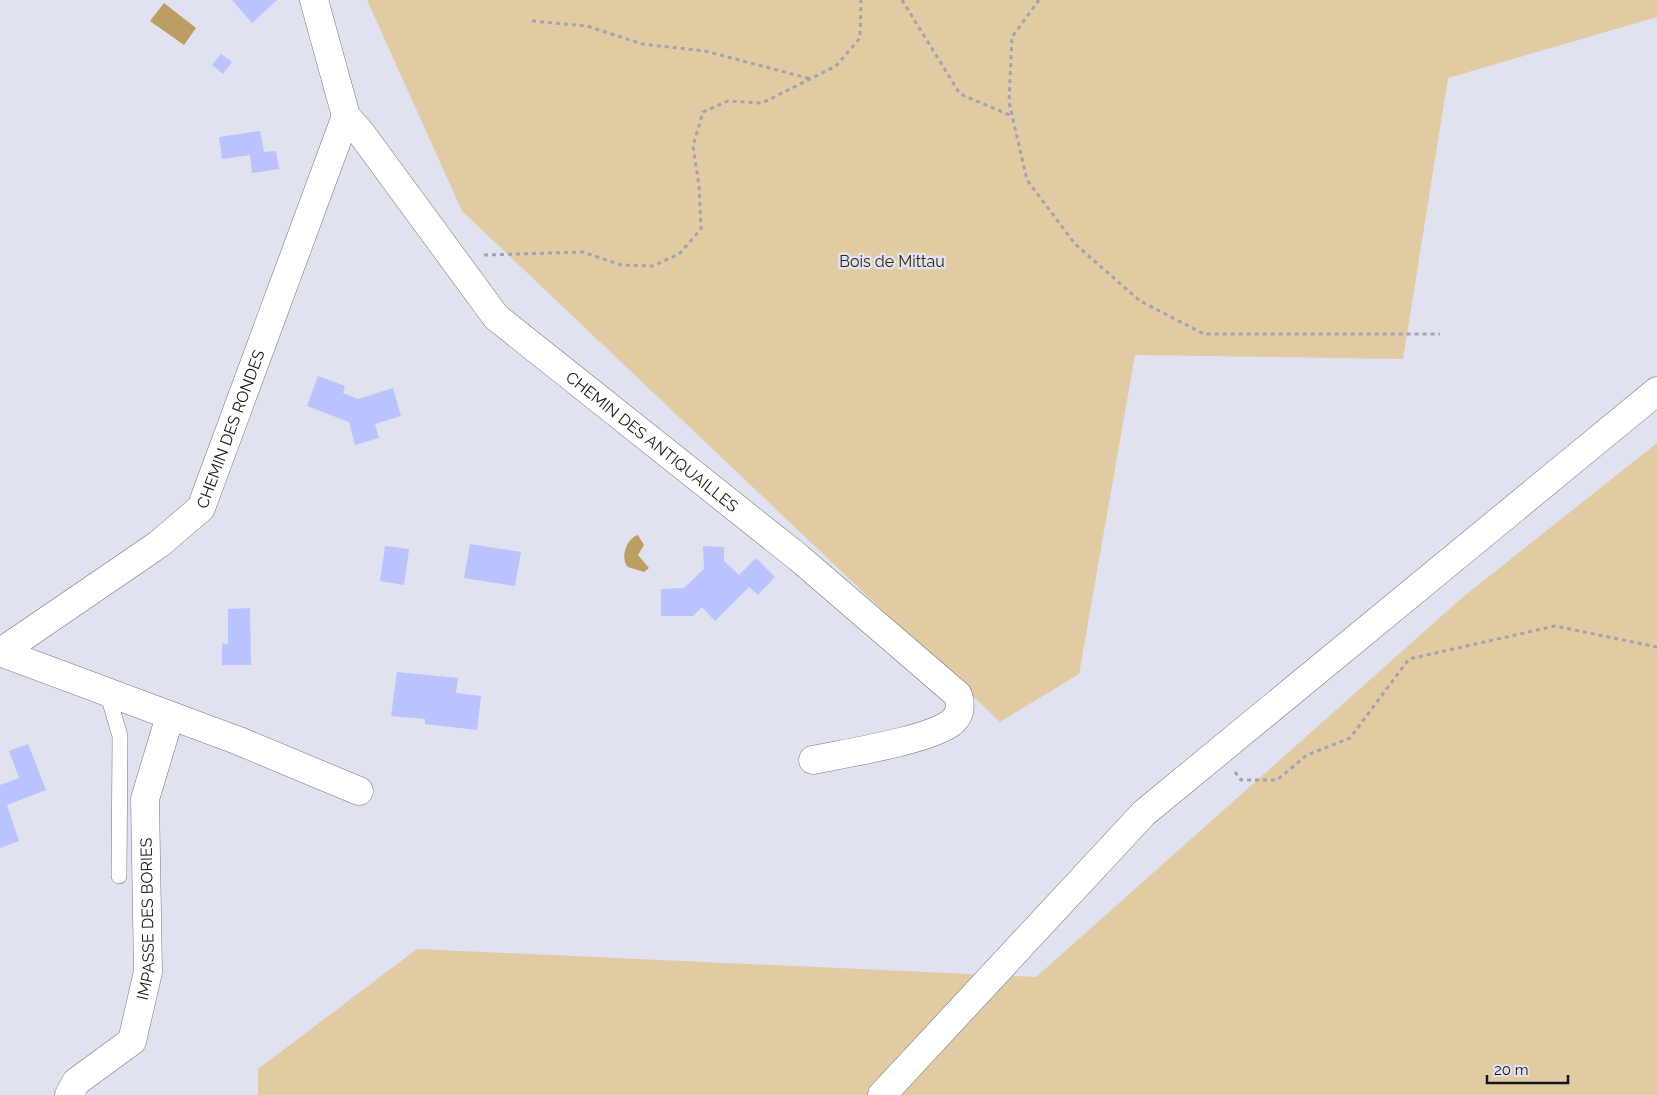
<svg xmlns="http://www.w3.org/2000/svg" width="1657" height="1095" font-family="Raleway,sans-serif">
  <rect width="100%" height="100%" fill="#e0e2ef"/>
  <g fill="#e1cba3">
    <polygon points="367,0 1657,0 1657,17 1448,78 1403,359 1135,355 1079,674 1000,722 462,211"/>
    <polygon points="1657,443 1657,1095 258,1095 258,1069 417,949 1036,977 1463,597"/>
  </g>
  <g fill="#bc9d63">
    <polygon points="164,3 196,28 184,45 150,21"/>
    <path d="M638,535L644,545L638,555L649,568L644,572L628,567C620,559 626,538 638,535Z"/>
  </g>
  <g fill="#b8c3ff">
    <polygon points="232,0 277,0 252,23"/>
    <polygon points="221,54 232,62 223,74 212,65"/>
    <polygon points="260,131 264,152 276,151 279,169 252,173 250,155 222,159 219,137"/>
    <polygon points="318,376 345,386 343,393 358,399 393,388 401,416 375,424 379,438 355,445 349,422 307,406"/>
    <polygon points="470,544 521,552 515,586 464,578"/>
    <polygon points="385,546 409,549 404,585 380,581"/>
    <polygon points="703,546 724,547 724,561 739,575 756,558 775,577 758,595 749,587 715,621 702,607 693,616 661,616 661,589 684,588 704,569"/>
    <polygon points="250,608 251,665 222,665 222,643 228,645 228,609"/>
    <polygon points="397,672 458,678 456,693 481,696 477,730 425,724 425,719 391,716"/>
    <polygon points="28,744 46,790 7,805 19,841 0,848 0,785 19,778 9,751"/>
  </g>
  <g fill="none" stroke-linecap="round" stroke-linejoin="round">
    <defs>
      <polyline id="lane" points="107,692 120,736 119,876"/>
      <g id="street">
        <path id="s1" d="M314,0L346,116L361,133L496,317L799,558L958,695C961,705 961,715 951,723C926,741 846,753 813,760"/>
        <polyline points="0,652 239,741 359,791"/>
        <path id="s2" d="M1,652L159,544L201,508L346,116"/>
        <path id="s3" d="M69,1095L76,1082L132,1041L148,972L145,799L170,716"/>
        <polyline points="882,1095 1144,813 1657,391"/>
      </g>
    </defs>
    <use href="#lane" stroke="#737680" stroke-width="16"/>
    <use href="#street" stroke="#737680" stroke-width="29"/>
    <g stroke="#a2a3ae" stroke-width="3" stroke-dasharray="4 4" stroke-linecap="butt">
      <polyline points="902,0 960,94 1012,116"/>
      <polyline points="1039,0 1012,37 1009,102 1027,180 1075,244 1140,301 1204,334 1440,334"/>
      <polyline points="532,21 587,26 642,44 705,51 811,79"/>
      <polyline points="484,255 583,252 621,265 653,266 679,254 701,229 699,186 693,146 703,112 728,101 762,103 836,66 860,38 861,0"/>
      <polyline points="1235,772 1241,780 1277,780 1307,755 1350,738 1409,659 1555,626 1657,647"/>
    </g>
    <use href="#lane" stroke="#fff" stroke-width="15"/>
    <use href="#street" stroke="#fff" stroke-width="28"/>
  </g>
  <g text-anchor="middle" dominant-baseline="central" stroke-width="5" stroke-linejoin="round" paint-order="stroke">
    <g font-size="16" fill="#35270c" stroke="#e0e2ef">
      <text x="892" y="261">Bois de Mittau</text>
    </g>
    <g font-size="16" fill="#15161a" stroke="#e0e2ef">
      <text stroke="none"><textPath href="#s2" startOffset="331">CHEMIN DES RONDES</textPath></text>
      <text stroke="none"><textPath href="#s1" startOffset="571">CHEMIN DES ANTIQUAILLES</textPath></text>
      <text stroke="none"><textPath href="#s3" startOffset="208">IMPASSE DES BORIES</textPath></text>
    </g>
  </g>
  <path d="M1487 1075v8h81v-8" fill="none" stroke="#15161a" stroke-width="2.5"/>
  <text x="1494" y="1075" font-size="15" fill="#15161a" stroke="#e0e2ef" stroke-width="4" paint-order="stroke">20 m</text>
</svg>
